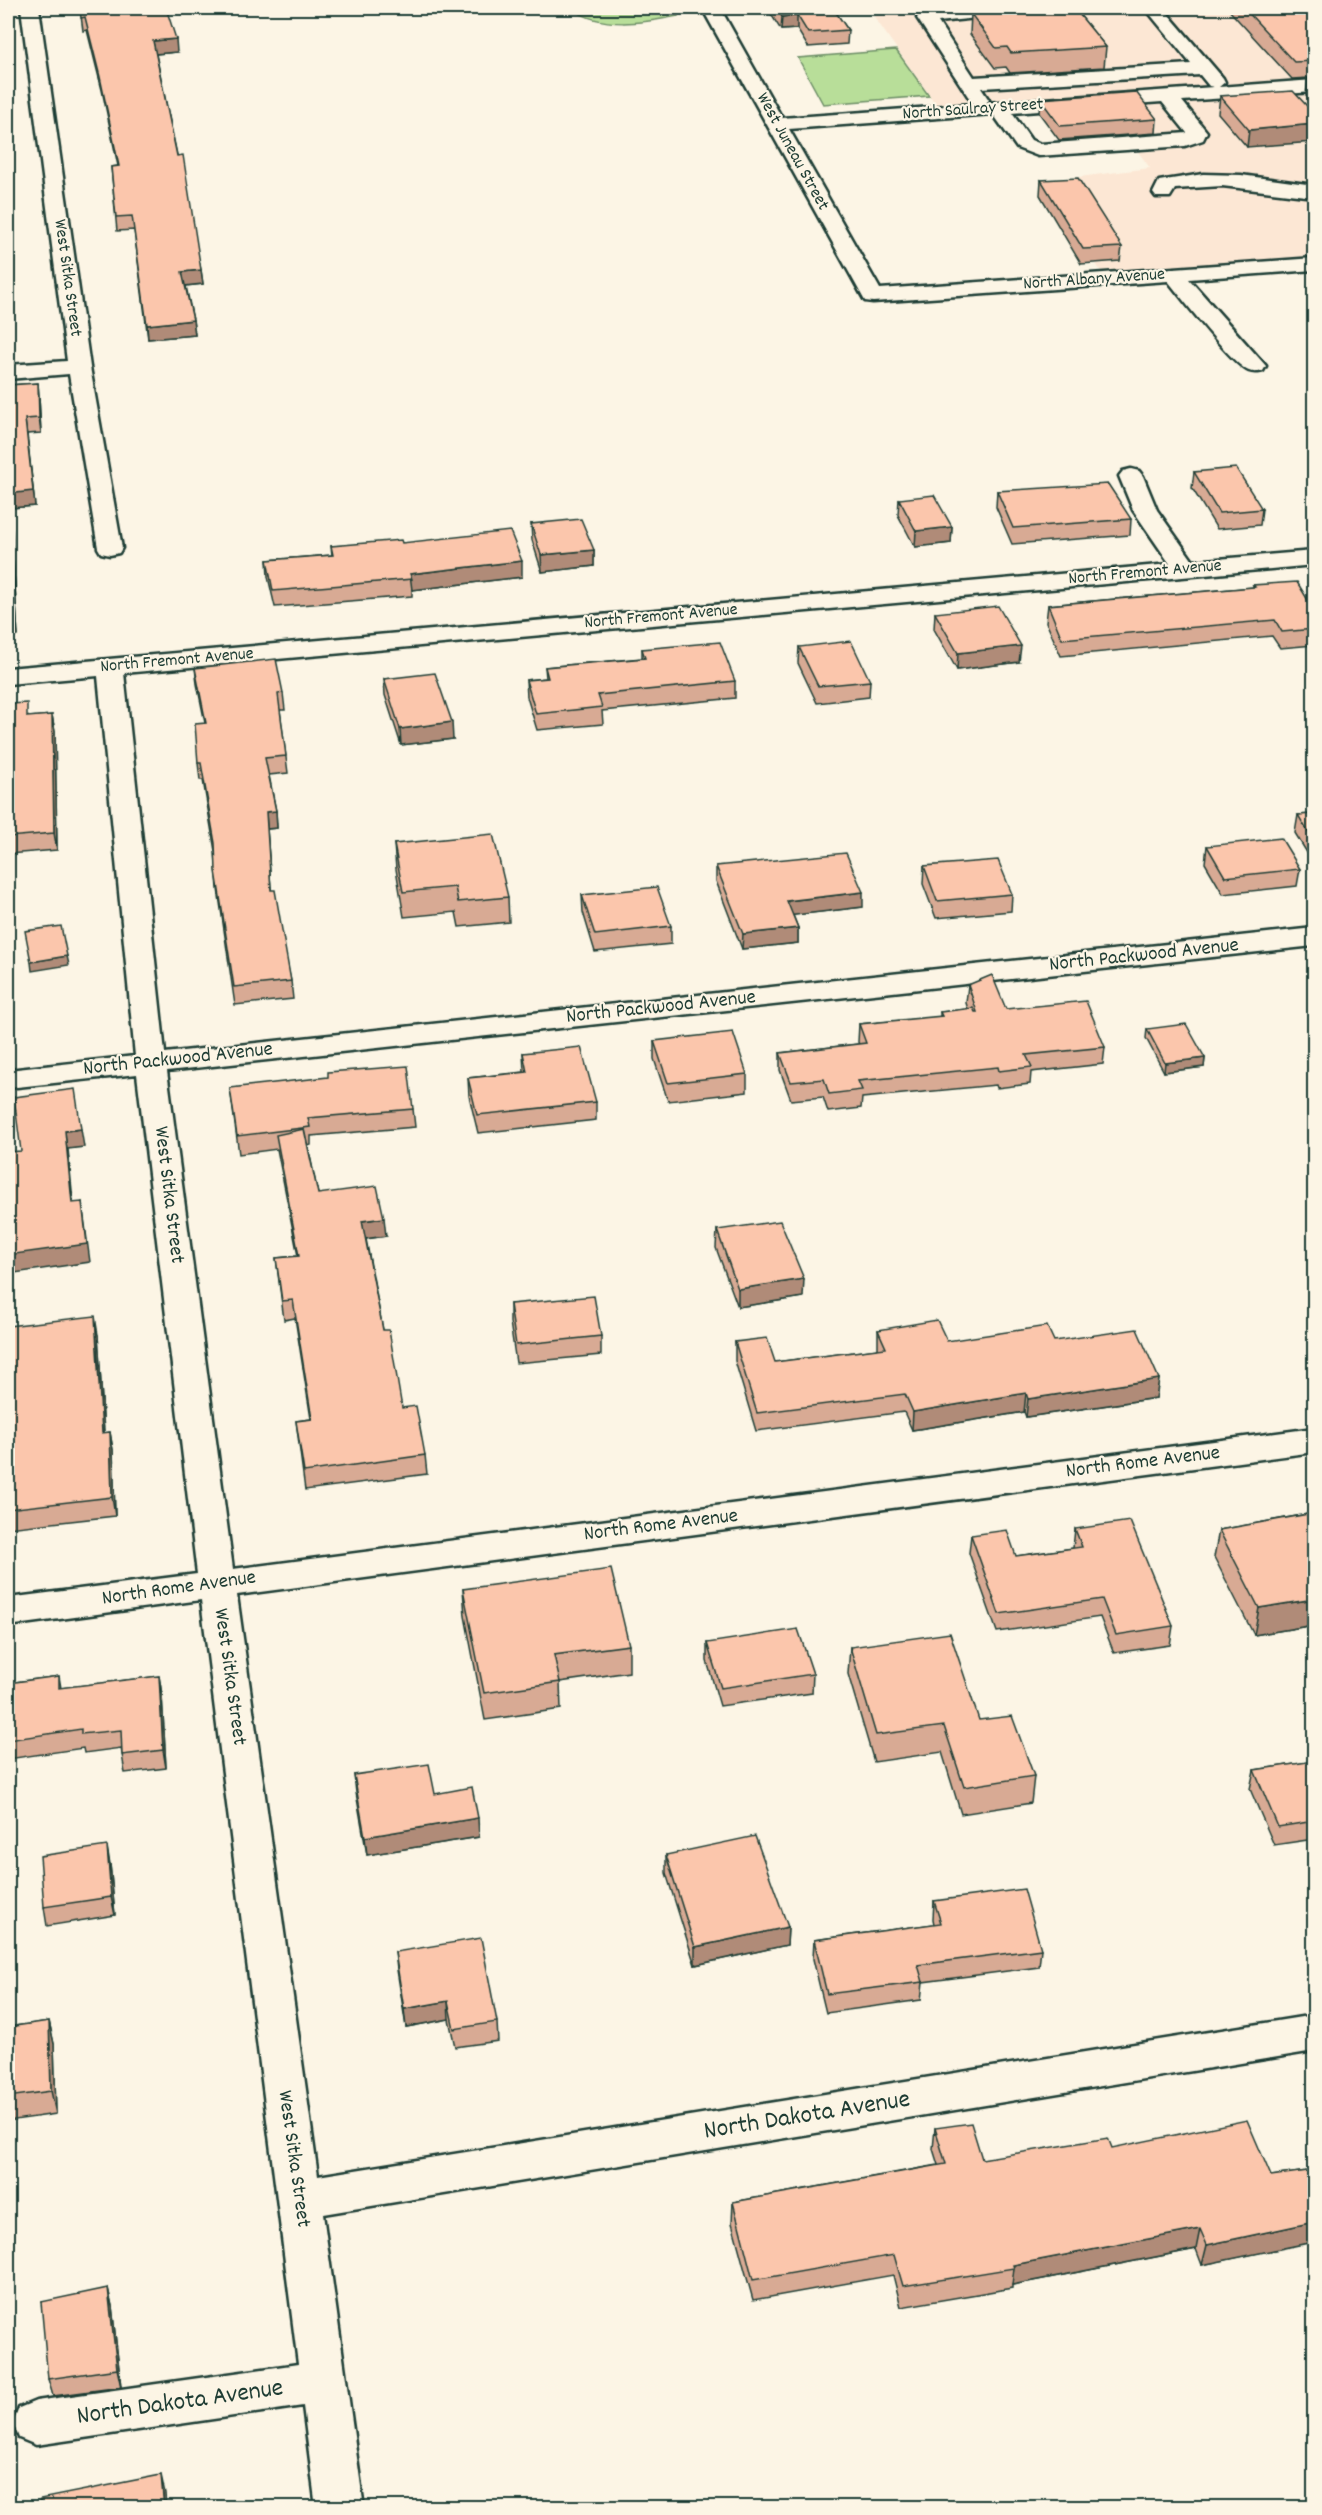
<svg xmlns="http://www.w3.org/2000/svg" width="1322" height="2515" font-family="Dekko,sans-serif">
  <rect width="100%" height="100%" fill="#fcf5e5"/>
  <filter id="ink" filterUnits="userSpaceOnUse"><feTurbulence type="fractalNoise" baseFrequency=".0167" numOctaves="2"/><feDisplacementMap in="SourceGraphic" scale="12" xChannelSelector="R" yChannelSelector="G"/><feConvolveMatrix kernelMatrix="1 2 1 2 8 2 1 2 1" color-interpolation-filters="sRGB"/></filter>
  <g filter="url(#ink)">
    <g fill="#fce7d4">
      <polygon points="868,8 1314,8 1314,82 938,108"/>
      <polygon points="1314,91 1314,258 1103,274 1039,182 1150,168 1104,106"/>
    </g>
    <g fill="#b8de99" stroke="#6c8e66" stroke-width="1.5">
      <path d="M571,8H680L678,16C643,23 601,30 571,8Z"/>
      <polygon points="896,50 929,96 823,104 798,58"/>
    </g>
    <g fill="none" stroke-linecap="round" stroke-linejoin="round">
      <defs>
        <g id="minor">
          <polygon points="21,8 39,8 90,367 122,548 119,553 110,555 101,553 98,548 69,374 8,379 8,365 67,361"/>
          <path d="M702,8H720L782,118L973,104L917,18L920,14L926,13L978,8H1037L1034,12L1028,13L938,22L974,77L1191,64L1145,8H1163L1223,78L1225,82L1219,87L1314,80V92L1182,101L1207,132L1203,140L1185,146L1038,156L1017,148L993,114L789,129L880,289L1314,258V270L1189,279L1266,366L1263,371C1258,372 1254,373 1249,371C1233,365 1182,298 1168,281L873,302L865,301ZM1200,75L1209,86L1214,87L986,103L989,100L981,88ZM1162,102L1187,133L1041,144L1031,140L1012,113Z"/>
          <polygon points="1203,174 1241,175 1314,185 1314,197 1222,186 1175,189 1170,197 1156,197 1153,193 1159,181"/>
          <polygon points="1131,469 1139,471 1143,476 1157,510 1193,561 1314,551 1314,565 124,673 165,1053 1314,928 1314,946 167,1071 233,1569 1314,1428 1314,1452 237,1595 318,2176 1314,2015 1314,2051 323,2214 364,2508 316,2508 303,2406 36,2445 19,2438 13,2423 19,2408 36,2401 298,2364 201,1600 8,1626 8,1598 197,1574 137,1074 8,1088 8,1070 135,1056 98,676 8,684 8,668 1170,564 1133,510 1119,476 1123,471"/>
        </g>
      </defs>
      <use href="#minor" stroke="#1f3d34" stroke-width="5"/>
      <use href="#minor" fill="#fcf5e5" fill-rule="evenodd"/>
    </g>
    <g fill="#d8aa94" stroke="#1f3d34" stroke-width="1.5">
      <polygon points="80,8 177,52 156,54 201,270 203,284 186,286 193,320 195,335 148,339 134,230 117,231 111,167 118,166 102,90 87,30 83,31"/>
      <polygon points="767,8 833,8 848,30 847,44 808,47 797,29 781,30"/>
      <polygon points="1008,8 1074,8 1106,47 1104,67 1010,73 1006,67 995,68 970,34 971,14 1007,12"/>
      <polygon points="1227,8 1304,8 1314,19 1314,105 1306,95 1308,78 1292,79"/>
      <polygon points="1220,96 1308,107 1247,147 1218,113"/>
      <polygon points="1040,99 1157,119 1156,133 1059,140 1039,113"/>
      <polygon points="1041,180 1122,247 1120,261 1081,264 1040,195"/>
      <polygon points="8,256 13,288 8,289 12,338 8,339"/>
      <polygon points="38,383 39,397 41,433 27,434 35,506 10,508 18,636 8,637 8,385"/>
      <polygon points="1194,472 1262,509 1260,525 1217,529 1192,488"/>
      <polygon points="997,491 1131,519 1130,535 1012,544 996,507"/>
      <polygon points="899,499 952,527 951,543 915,547 898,515"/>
      <polygon points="531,524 594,550 594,566 542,572 532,540"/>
      <polygon points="402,543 522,577 412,590 412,596 275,607 268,577 267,560 332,555 331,546"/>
      <polygon points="1253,585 1314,610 1314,645 1280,648 1272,636 1061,656 1046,622 1048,605 1253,587"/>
      <polygon points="935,613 1019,662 957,670 934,629"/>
      <polygon points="799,647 870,681 869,697 817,703 798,663"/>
      <polygon points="642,649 735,681 735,698 602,711 603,724 537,730 527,697 526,680 546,678 545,667 642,658"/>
      <polygon points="195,668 283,693 285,710 280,710 288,773 269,775 276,811 277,828 267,829 271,890 291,981 293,999 235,1005 218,889 215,851 203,780 200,780 198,763 205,723 197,684"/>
      <polygon points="384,679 453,739 401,745 385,695"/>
      <polygon points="8,704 29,717 52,715 55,732 57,850 8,854"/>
      <polygon points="1314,814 1314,864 1295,833 1298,815"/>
      <polygon points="394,844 508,897 509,922 459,927 456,912 404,917 396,869"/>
      <polygon points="1207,846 1300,869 1297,886 1223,894 1205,863"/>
      <polygon points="716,866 863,907 793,915 798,928 798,943 742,949 716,881"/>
      <polygon points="924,866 1012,894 1011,911 936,918 923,884"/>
      <polygon points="582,895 671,926 671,944 595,952 583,912"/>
      <polygon points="968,985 1006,1009 1105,1047 1103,1064 1031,1072 1030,1084 997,1088 996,1085 862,1098 861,1108 828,1112 823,1097 791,1100 780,1070 780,1053 859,1044 858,1042 859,1024 940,1017 940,1012 968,1009 966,1003"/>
      <polygon points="1147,1029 1205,1058 1204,1067 1164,1072 1146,1038"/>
      <polygon points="654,1041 747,1074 747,1092 668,1101 654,1059"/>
      <polygon points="523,1053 596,1102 596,1120 478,1133 469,1096 468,1078 524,1072"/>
      <polygon points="230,1088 413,1109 415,1127 311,1136 311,1145 308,1146 318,1194 386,1236 366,1239 383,1330 402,1408 425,1455 427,1474 305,1490 296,1421 311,1419 295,1318 284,1320 276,1258 298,1256 277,1149 239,1154"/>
      <polygon points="717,1230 803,1297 738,1307 716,1248"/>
      <polygon points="510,1304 601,1336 601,1355 516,1363 510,1322"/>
      <polygon points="8,1326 98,1335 104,1433 110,1432 113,1450 115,1516 8,1528"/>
      <polygon points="878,1330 947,1341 1054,1341 1159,1379 1156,1398 1026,1417 1024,1412 912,1430 904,1412 756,1431 735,1361 735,1342 775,1362 878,1349"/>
      <polygon points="1314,1513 1314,1625 1254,1635 1214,1557 1219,1530"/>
      <polygon points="1075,1529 1173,1626 1170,1645 1114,1653 1100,1617 997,1632 969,1553 971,1535 1016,1556 1073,1548"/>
      <polygon points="463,1589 629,1645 629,1672 560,1682 561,1709 485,1720 465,1616"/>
      <polygon points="707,1643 813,1674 812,1693 720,1706 707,1661"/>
      <polygon points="850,1647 979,1720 1034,1776 1031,1803 961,1814 942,1752 874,1762 848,1674"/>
      <polygon points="59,1676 61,1688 159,1676 162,1695 166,1768 125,1773 121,1748 84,1753 83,1748 8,1759 8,1683"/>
      <polygon points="1314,1761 1314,1839 1274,1845 1250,1789 1254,1770"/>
      <polygon points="354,1775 435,1794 479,1837 367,1855 356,1793"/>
      <polygon points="666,1855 788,1927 787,1945 695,1965 666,1873"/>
      <polygon points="110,1864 115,1915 47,1926 44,1907"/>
      <polygon points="934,1901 1041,1949 1039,1967 923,1982 921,2000 826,2013 813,1959 814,1940 934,1924 933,1919"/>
      <polygon points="395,1952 497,2022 498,2041 455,2047 449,2019 406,2027 397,1970"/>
      <polygon points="49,2021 54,2044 56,2114 8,2121 8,2027"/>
      <polygon points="935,2128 982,2159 1112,2148 1271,2176 1314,2170 1314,2241 1202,2265 1196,2249 1012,2285 1012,2288 901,2307 893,2275 753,2300 732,2223 733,2202 938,2165 933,2149"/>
      <polygon points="108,2288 112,2306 121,2387 53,2396 48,2379"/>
    </g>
    <g fill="#b08b78" stroke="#1f3d34" stroke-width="1.5">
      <polygon points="797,15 797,29 781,30 782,17"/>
      <polygon points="176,39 177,52 155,54 153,41"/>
      <polygon points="1314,124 1314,142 1247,147 1249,130"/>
      <polygon points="201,270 203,284 184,286 182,272"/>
      <polygon points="11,273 13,288 8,289 12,338 8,294 8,274"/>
      <polygon points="193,320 195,335 148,339 147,325"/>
      <polygon points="38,383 39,397 41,433 39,418"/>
      <polygon points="25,419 35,506 10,508 18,636 16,621 8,494"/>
      <polygon points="952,527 951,543 915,547 916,531"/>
      <polygon points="594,550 594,566 542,572 541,555"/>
      <polygon points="522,561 522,577 412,590 410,574"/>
      <polygon points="1021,646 1019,662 957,670 958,653"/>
      <polygon points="52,715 55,732 57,850 54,833"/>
      <polygon points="452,722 453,739 401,745 400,729"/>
      <polygon points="276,811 277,828 267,829 272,907 266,812"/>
      <polygon points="863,892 863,907 787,916 787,901"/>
      <polygon points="798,928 798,943 742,949 743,934"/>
      <polygon points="67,956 69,965 32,971 31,962"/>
      <polygon points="1205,1058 1204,1067 1164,1072 1165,1063"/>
      <polygon points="81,1129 84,1147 68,1149 75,1221 72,1203 65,1131"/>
      <polygon points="82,1202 90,1262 8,1274 8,1255"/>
      <polygon points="384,1218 386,1236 364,1239 362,1221"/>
      <polygon points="804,1279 803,1297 738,1307 738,1289"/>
      <polygon points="95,1316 98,1335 105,1451 102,1433"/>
      <polygon points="1159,1379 1156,1398 1026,1417 1028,1399"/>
      <polygon points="1026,1393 1024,1412 912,1430 913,1412"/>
      <polygon points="110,1432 113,1450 115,1516 112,1497"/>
      <polygon points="1314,1599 1314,1625 1254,1635 1259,1608"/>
      <polygon points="159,1676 162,1695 166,1768 163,1750"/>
      <polygon points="478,1818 479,1837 367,1855 365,1837"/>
      <polygon points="107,1846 110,1864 115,1915 111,1897"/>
      <polygon points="788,1927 787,1945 695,1965 695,1947"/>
      <polygon points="448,2001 449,2019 406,2027 404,2009"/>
      <polygon points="49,2021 54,2044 56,2114 51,2091"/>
      <polygon points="1314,2222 1314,2234 1313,2242 1202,2265 1207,2245"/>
      <polygon points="1200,2229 1196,2249 1012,2285 1014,2268 1013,2265"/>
      <polygon points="108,2288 112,2306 121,2387 117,2369"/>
      <polygon points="161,2475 165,2493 166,2508 164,2508"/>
    </g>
    <g fill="#fbc6ac" stroke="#1f3d34" stroke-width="1.5">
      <polygon points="80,8 166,8 176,39 153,41 177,156 183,155 201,270 182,272 193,320 147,325 132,216 116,217 111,167 119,166 100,77 85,17 81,18"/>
      <polygon points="776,8 833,8 848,30 808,33 797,15 782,17"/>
      <polygon points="1015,8 1074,8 1106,47 1011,53 1007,47 996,48 971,14 1018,11"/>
      <polygon points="1244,8 1304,8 1314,19 1314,61 1294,62"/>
      <polygon points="1314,77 1314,85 1308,78"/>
      <polygon points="1293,91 1308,107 1314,109 1314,124 1249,130 1220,96"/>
      <polygon points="1136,92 1157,119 1060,126 1040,99"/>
      <polygon points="1078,178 1122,247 1083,249 1041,180"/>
      <polygon points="8,256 11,273 8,274"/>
      <polygon points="8,294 10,323 8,323"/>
      <polygon points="38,383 39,418 25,419 33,491 8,494 16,621 8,621 8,385"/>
      <polygon points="1236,468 1262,509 1219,513 1194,472"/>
      <polygon points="1108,484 1131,519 1013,528 997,491"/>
      <polygon points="934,495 952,527 916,531 899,499"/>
      <polygon points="581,519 594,550 541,555 531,524"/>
      <polygon points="510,531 522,561 410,574 412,579 273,591 267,560 333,555 331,546 401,540 402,543"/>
      <polygon points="1297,582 1314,610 1314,629 1282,632 1275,620 1062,639 1048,605 1255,587 1253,585"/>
      <polygon points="998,606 1021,646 958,653 935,613"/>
      <polygon points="851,641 870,681 818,686 799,647"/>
      <polygon points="720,642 735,681 598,695 602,707 536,714 526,680 548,678 545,667 645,658 642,649"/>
      <polygon points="276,659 283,693 278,694 286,756 265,758 276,811 266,812 271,890 275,890 291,981 234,987 216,871 215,843 201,763 198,763 195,724 206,723 195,668"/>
      <polygon points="435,673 452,722 400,729 384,679"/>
      <polygon points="27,703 27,717 52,715 54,833 8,837 8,704"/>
      <polygon points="1314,814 1314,842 1298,815"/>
      <polygon points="493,834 508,897 458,902 455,887 403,892 394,844"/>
      <polygon points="1281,838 1300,869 1225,877 1207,846"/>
      <polygon points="846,853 863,892 787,901 798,928 743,934 716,866"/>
      <polygon points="998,860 1012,894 937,901 924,866"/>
      <polygon points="657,887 671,926 595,935 582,895"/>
      <polygon points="61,926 67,956 31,962 25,931"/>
      <polygon points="992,975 1006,1009 1086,1001 1105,1047 1026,1055 1032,1067 999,1071 998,1067 858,1081 862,1090 829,1094 824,1079 791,1082 780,1053 866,1043 859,1024 942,1016 940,1012 973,1008 975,1012 977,1012 968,985"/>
      <polygon points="1186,1024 1205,1058 1165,1063 1147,1029"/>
      <polygon points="733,1032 747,1074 668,1083 654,1041"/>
      <polygon points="581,1047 596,1102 477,1115 468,1078 527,1072 523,1053"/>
      <polygon points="408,1066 413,1109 308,1118 310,1127 237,1136 230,1088 328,1077 328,1072"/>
      <polygon points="75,1089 81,1129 65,1131 72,1203 82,1202 87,1244 8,1255 8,1212 10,1211 8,1152 21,1151 14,1097"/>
      <polygon points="304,1129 318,1194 377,1186 384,1218 362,1221 383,1330 389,1330 402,1408 416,1406 425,1455 304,1472 296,1421 312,1419 293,1300 282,1301 276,1258 299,1256 276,1135"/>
      <polygon points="780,1221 804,1279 738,1289 717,1230"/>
      <polygon points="594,1296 601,1336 516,1345 510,1304"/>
      <polygon points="95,1316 102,1433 110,1432 112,1497 8,1509 8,1326"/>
      <polygon points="937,1320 947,1341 1047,1326 1054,1341 1137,1329 1159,1379 1028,1399 1026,1393 913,1412 905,1394 757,1413 735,1342 767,1338 775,1362 886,1348 878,1330"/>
      <polygon points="1314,1513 1314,1599 1259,1608 1219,1530"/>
      <polygon points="1130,1521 1173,1626 1116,1635 1102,1599 999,1614 971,1535 1007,1530 1016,1556 1082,1547 1075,1529"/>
      <polygon points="611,1569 629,1645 554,1655 560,1682 484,1693 463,1589"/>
      <polygon points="798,1629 813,1674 721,1688 707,1643"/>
      <polygon points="950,1633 979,1720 1012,1716 1034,1776 964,1787 944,1726 876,1735 850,1647"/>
      <polygon points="59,1676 59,1688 159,1676 163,1750 122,1755 121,1730 81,1734 81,1729 8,1740 8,1683"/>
      <polygon points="1314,1761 1314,1821 1278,1827 1254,1770"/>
      <polygon points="429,1764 435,1794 472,1787 478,1818 365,1837 354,1775"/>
      <polygon points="755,1836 788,1927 695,1947 666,1855"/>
      <polygon points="107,1846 111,1897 44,1907 40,1856"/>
      <polygon points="1024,1889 1041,1949 918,1965 923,1982 827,1994 814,1940 941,1923 934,1901"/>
      <polygon points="481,1938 497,2022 454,2029 448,2001 404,2009 395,1952"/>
      <polygon points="49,2021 51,2091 8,2097 8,2027"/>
      <polygon points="1247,2120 1271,2176 1314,2170 1314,2222 1207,2245 1200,2229 1013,2265 1014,2268 903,2286 894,2255 753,2280 733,2202 946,2164 935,2128 971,2123 982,2159 1108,2138 1112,2148"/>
      <polygon points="108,2288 117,2369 48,2379 41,2302"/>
      <polygon points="161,2475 164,2508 40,2508 40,2499"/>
    </g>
  </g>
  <g text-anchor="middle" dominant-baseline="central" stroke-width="4.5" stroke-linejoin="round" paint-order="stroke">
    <g font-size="18" fill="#1f3d34" stroke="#fcf5e5">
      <text transform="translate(973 110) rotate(-4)">North Saulray Street</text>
      <text transform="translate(792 152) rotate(61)">West Juneau Street</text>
      <text transform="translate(67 278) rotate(82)">West Sitka Street</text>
      <text transform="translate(1094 280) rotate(-4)">North Albany Avenue</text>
      <text transform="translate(1145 573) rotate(-5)">North Fremont Avenue</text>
      <text transform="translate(661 617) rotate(-5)">North Fremont Avenue</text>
      <text transform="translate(177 661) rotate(-5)">North Fremont Avenue</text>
    </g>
    <g font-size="21" fill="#1f3d34" stroke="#fcf5e5">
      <text transform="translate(1144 956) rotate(-6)">North Packwood Avenue</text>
      <text transform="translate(661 1008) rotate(-6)">North Packwood Avenue</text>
      <text transform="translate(178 1060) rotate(-6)">North Packwood Avenue</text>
      <text transform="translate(168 1195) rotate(83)">West Sitka Street</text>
      <text transform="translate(1143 1463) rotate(-7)">North Rome Avenue</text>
      <text transform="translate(661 1526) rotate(-7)">North Rome Avenue</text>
      <text transform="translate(179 1589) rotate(-8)">North Rome Avenue</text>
      <text transform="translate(229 1677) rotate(82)">West Sitka Street</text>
      <text transform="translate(293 2159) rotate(82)">West Sitka Street</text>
    </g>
    <g font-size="26" fill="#1f3d34" stroke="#fcf5e5">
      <text transform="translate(807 2116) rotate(-9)">North Dakota Avenue</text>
      <text transform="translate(180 2403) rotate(-8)">North Dakota Avenue</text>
    </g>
  </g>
  <rect width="1322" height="2515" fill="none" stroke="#fcf5e5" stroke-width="30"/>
  <rect x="15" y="15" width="1292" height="2485" fill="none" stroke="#1f3d34" stroke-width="2" filter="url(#ink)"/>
</svg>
